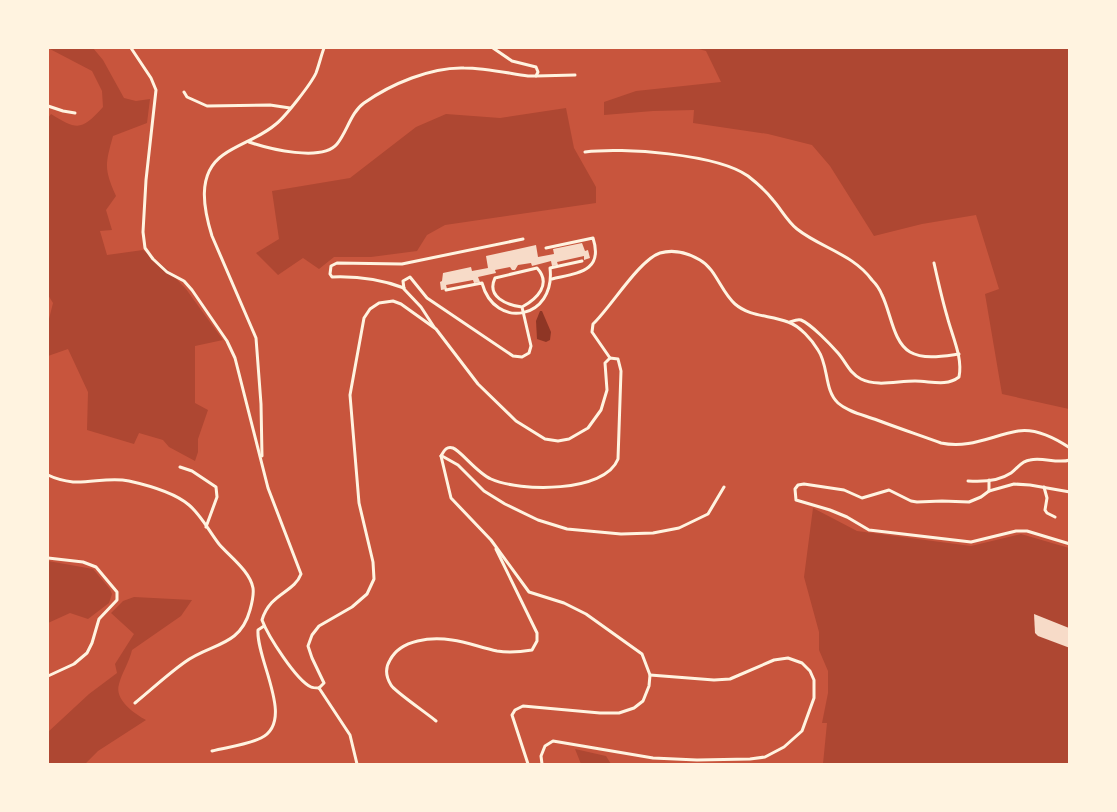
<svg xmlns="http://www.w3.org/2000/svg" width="1117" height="812" font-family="'Titillium Web',sans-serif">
  <rect width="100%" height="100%" fill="#c8553d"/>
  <g fill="#ae4732">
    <path d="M48,48H93L103,60L124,98L136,101L150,99L147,123L113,136C105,165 104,169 116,196L106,210L112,230L100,231L107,255L143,250L167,269L186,289L223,340L195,346V403L208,410L198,439V452L195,461L169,447L163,440L139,433L134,444L87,430L88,392L68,349L48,356V323L53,303L48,295V118L51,114C78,131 82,130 103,107L102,91L92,71Z"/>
    <polygon points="695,48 1069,48 1069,409 1002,394 985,294 999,289 976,215 922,224 874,236 830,166 812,145 768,134 693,123 694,110 653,111 604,115 604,102 636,91 721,82 706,51"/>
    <polygon points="566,108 574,148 596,187 596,203 445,225 427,235 417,251 371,257 334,257 319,269 303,258 278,275 256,253 279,239 272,191 350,178 416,127 446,114 500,118"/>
    <polygon points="813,508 857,531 971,546 1021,534 1069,548 1069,764 823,764 827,723 822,723 828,693 828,671 819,650 819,632 804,577"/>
    <polygon points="48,561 93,569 110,589 112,594 109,603 88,619 70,613 48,623"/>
    <path d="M134,597L192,600L181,616L132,650C129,663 122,672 119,684C114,700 135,714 146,720L98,751L85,764H48V732L89,694L117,673L115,664L134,634L111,613L123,601Z"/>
    <polygon points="575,749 606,756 611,764 581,764"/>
  </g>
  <polygon fill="#8f3625" points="540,311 542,311 551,332 550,340 546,342 537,339 536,321"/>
  <g fill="#f7dbc8">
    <polygon points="582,243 585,251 588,250 590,258 584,260 584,256 557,262 558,265 552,266 551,261 532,266 531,263 518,265 515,270 512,270 510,267 495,270 496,273 478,277 480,282 474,283 473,280 446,285 447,289 441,290 440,282 442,281 443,273 471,267 472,271 488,268 486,256 536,245 538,257 554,254 553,249"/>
    <polygon points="1034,614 1069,628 1070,648 1038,636 1035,633"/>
  </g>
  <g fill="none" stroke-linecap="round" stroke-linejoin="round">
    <g stroke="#fff3e0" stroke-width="3">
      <path d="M131,48L151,78L156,90L146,180L143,232L145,248L153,259L167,272L184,281L192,290L227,341L235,358L268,488L301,574C294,593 270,593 262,620C268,636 296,680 311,687C313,688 316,688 319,688"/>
      <polyline points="536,76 575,75"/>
      <polyline points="184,92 187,97 207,106 270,105 290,108"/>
      <polyline points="48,106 63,111 75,113"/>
      <path d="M249,142C269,149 322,162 337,144C347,132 351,112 364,103C391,84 431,67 464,68C485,68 507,73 528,76H536L538,72L536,67L512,61L493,48"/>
      <path d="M585,152C622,147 717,154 748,176C757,183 766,191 773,200C781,209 787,221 797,229C821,248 853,254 872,280C876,284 880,290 882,295C891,313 893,342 910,352C924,360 944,356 959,354"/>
      <path d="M546,248L593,238C604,272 577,273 552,279"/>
      <path d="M404,288C380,279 358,276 332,277L330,274L331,266L337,263L402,264L523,239"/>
      <path d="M446,290L482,283C495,331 556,319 550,268L582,261"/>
      <path d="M790,322C793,321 797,319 801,320C811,324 831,345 838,353C846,362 850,374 861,379C877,387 897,381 915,381C931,381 946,387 959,377C963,357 952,336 947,316C942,299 938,281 934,263"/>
      <path d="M434,327L421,307L404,289L403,281L410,277L427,298L513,356L522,357L529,353L531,346L522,307C537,299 552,284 537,268L495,278C486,297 507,305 522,307"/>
      <path d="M610,358L592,332L593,324C611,307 639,260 660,253C674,249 688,253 700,260C716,269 721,292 735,304C750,317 770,315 788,322C800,326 812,340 818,350C829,366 824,390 838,403C848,412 864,415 877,420C898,428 919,435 941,443C969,449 991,436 1018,431C1036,428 1055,438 1070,448"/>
      <path d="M262,456L261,404L256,338L212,236C204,210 196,174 223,155C240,143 260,138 276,124C285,117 311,84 316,73C319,65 321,56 324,48"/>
      <polyline points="441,456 451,498 491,540 529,592 564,603 586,614 642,654 650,675 649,686 643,701 634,708 619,713 600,713 523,706 515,710 512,715 528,764"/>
      <polyline points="442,456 458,465 484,491 505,504 538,520 567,529 621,534 653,533 679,528 708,514 724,487"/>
      <polyline points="180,467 192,471 216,487 217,497 206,527"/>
      <path d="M48,475C56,479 64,481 73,482C92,483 110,477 129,481C147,485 175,493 189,505C201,515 209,531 219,544C229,556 250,571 253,588C254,595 252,603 250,610C240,647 211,643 185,662C168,674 152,689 135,703"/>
      <path d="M968,481C981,482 999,481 1011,473C1018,468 1021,461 1030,460C1043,457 1057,464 1070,460"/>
      <polyline points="1044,487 1047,498 1045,510 1047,513 1055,517"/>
      <polyline points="989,491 989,480"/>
      <polyline points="1070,492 1030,485 1014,484 989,491 981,497 969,502 942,501 917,502 911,501 889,490 862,498 844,490 804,484 798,485 795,489 796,500 830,510 847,517 869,530 971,542 1016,531 1027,531 1070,544"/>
      <polyline points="48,558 83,562 96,567 117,592 117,600 99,619 92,643 87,653 74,664 48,676"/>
      <path d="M319,688L324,683L312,658L308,646L312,635L319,626L352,607L367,594L374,579L373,562L359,503L350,395L364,318L370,309L379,303L393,301L401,304L436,329L478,384L516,421L545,439L558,441L569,439L588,428L601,410L607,390L605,363L610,358L618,359L621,371L618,459C605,493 520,492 491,479C477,473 461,451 453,448C446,446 444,451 441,456"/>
      <polyline points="319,688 350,735 357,764"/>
      <path d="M436,721C428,714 394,691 391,685C386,677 385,668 390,660C401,639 432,637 452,640C467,642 482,648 497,651C509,653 520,652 532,650L537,641V633L496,549"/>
      <path d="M212,751C228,747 247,745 261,738C296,721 256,660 258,630L264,626"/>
      <polyline points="542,764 541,756 545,746 553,741 653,758 697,760 750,759 765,757 784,747 802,731 814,698 814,680 810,671 802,663 788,658 774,660 730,679 714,680 650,675"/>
    </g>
  </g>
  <rect width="1117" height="812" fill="none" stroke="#fff3e0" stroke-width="98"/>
</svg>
